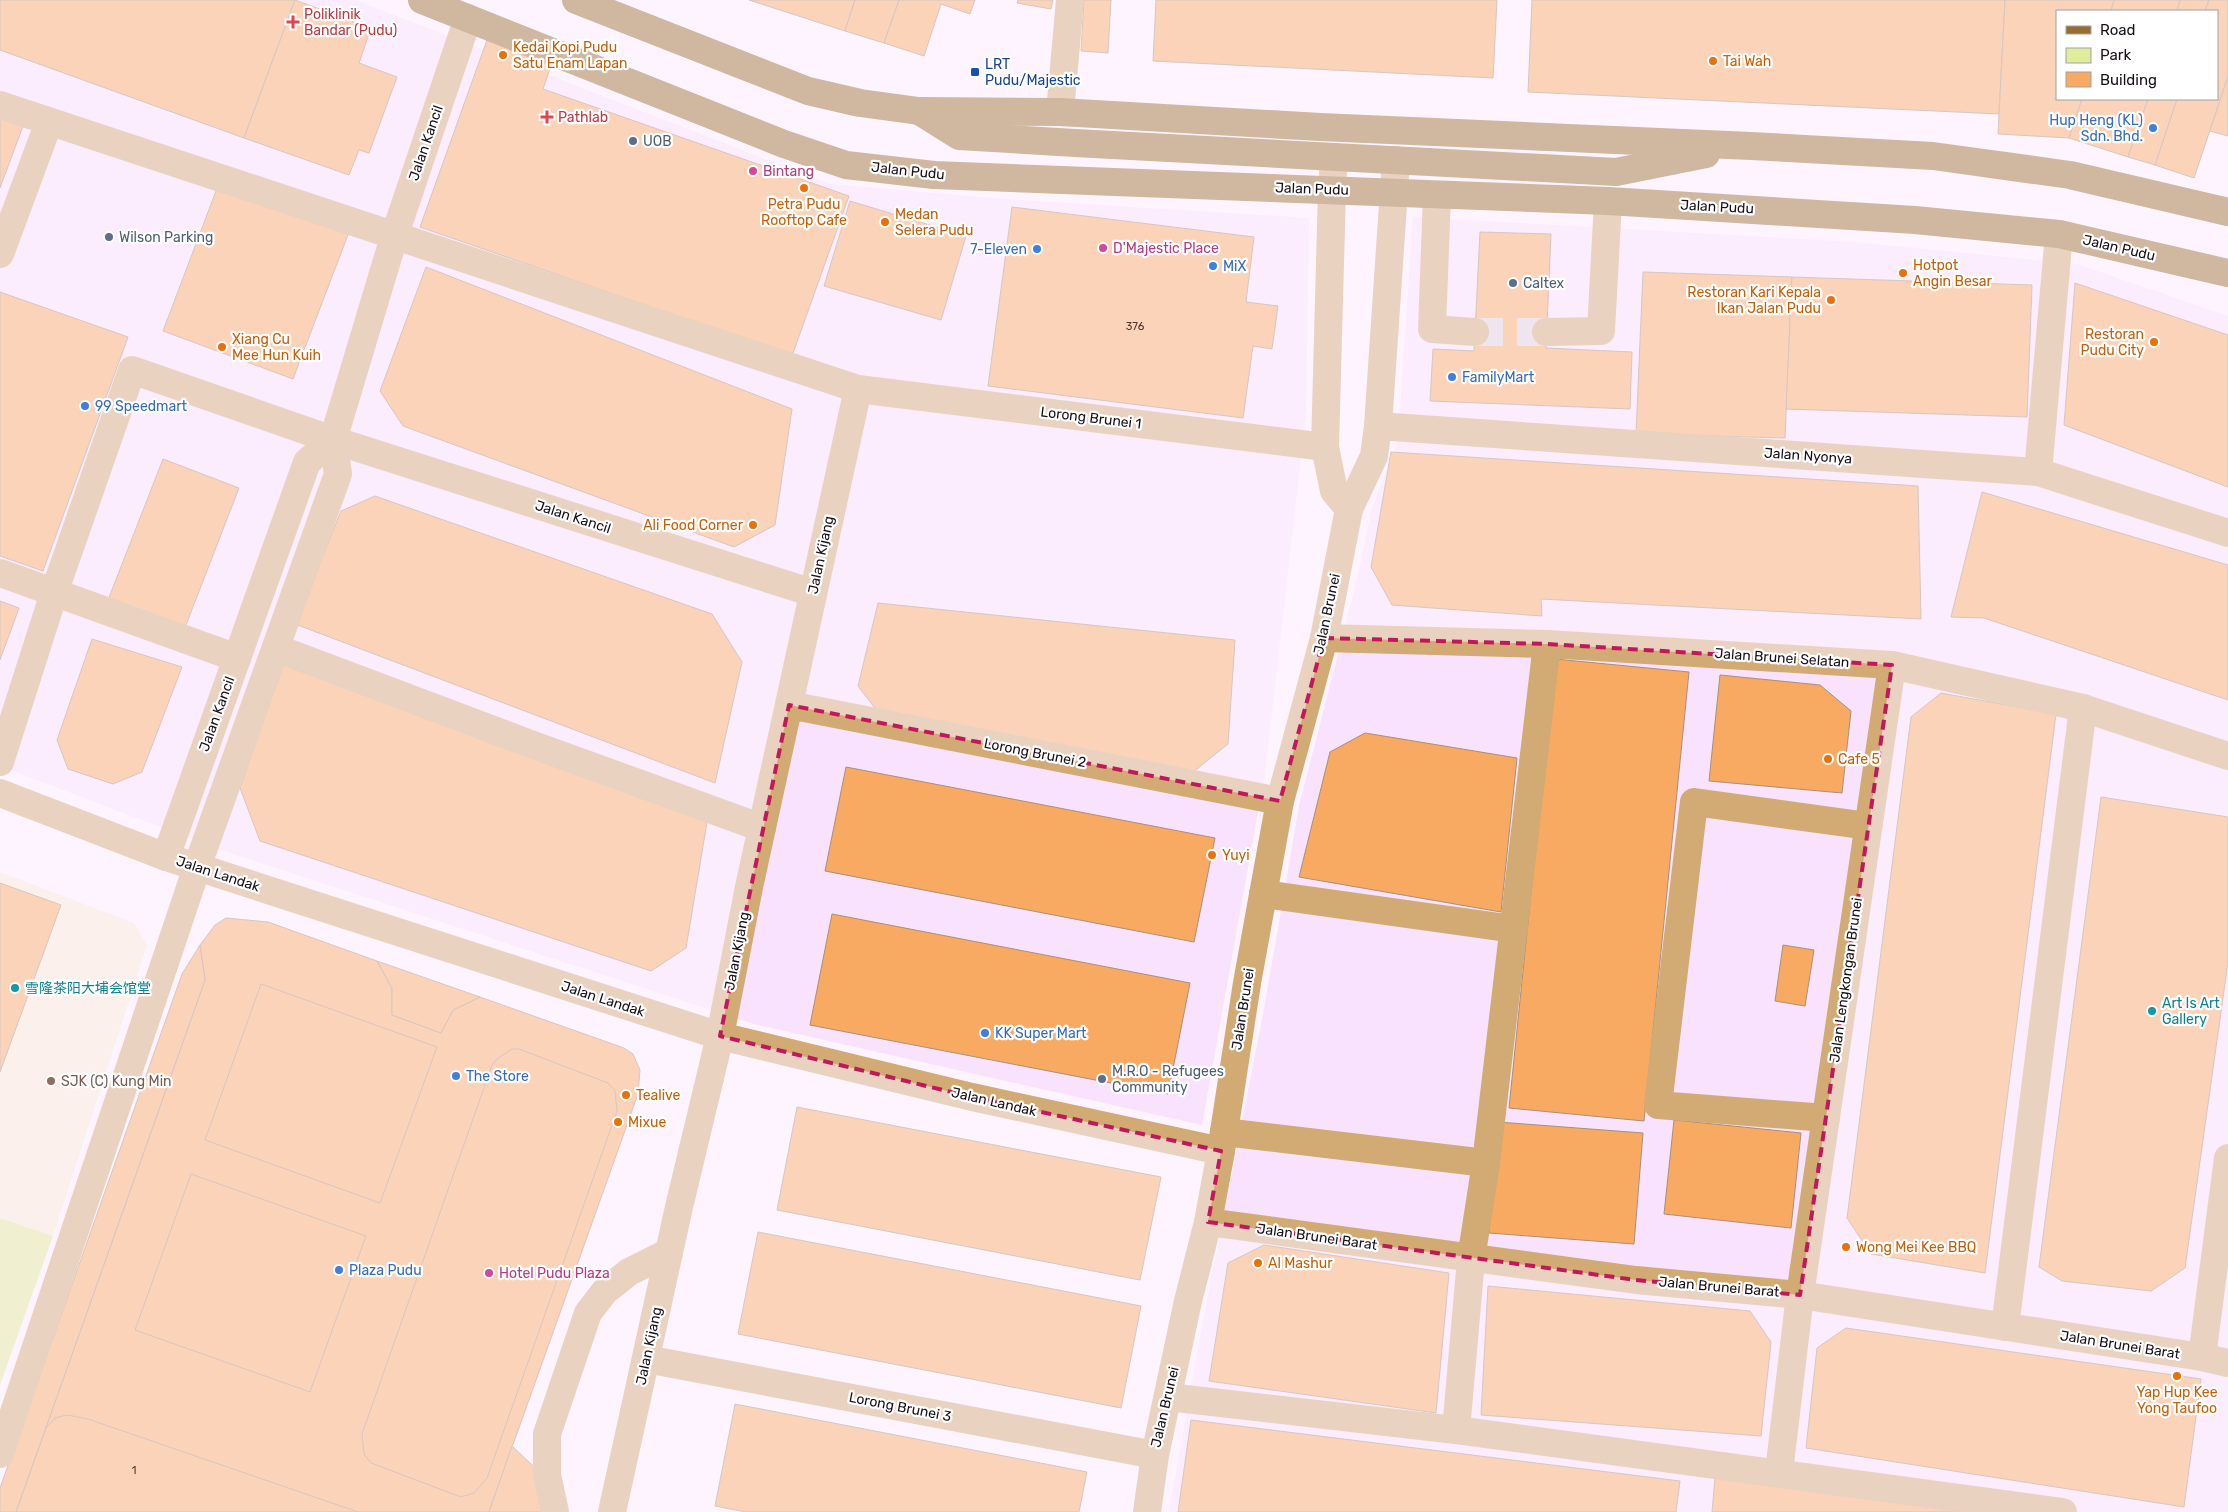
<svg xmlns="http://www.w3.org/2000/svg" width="2228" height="1512" font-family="Rubik,'Noto Sans SC',sans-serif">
  <rect width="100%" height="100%" fill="#fdf4ff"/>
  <g fill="#f9e2fd">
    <polygon points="0,0 355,0 830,184 1003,199 1309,218 1306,413 1265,773 1202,1125 757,1025 221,850 0,766"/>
    <polygon points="1413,217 1853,242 2077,264 2228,316 2228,1512 1169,1512 1201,1331 1264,1009 1299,806 1359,572 1372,507 1398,441"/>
  </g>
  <polygon fill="#faebd8" points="0,872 134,923 147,945 53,1236 0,1218"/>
  <polygon fill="#dfec99" points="0,1218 53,1236 0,1385"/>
  <g fill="#f8aa62" stroke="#a98f79">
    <polygon points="0,0 295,0 244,138 0,50"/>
    <polygon points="295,0 371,28 359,63 397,77 369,153 359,150 349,175 244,138"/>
    <polygon points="749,0 855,0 845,31"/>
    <polygon points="855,0 899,0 884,43 845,31"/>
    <polygon points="899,0 975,0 970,14 941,4 924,56 884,43"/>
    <polygon points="1018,0 1053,0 1051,9 1017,3"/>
    <polygon points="1084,0 1111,0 1108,53 1081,51"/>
    <polygon points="1156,0 1497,0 1493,78 1153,61"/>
    <polygon points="1532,0 2005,0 1999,114 1528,92"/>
    <polygon points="2005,0 2114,0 2111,11 2057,11 2057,99 2082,99 2069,138 1998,134"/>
    <polygon points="2114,0 2180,0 2177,11 2111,11"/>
    <polygon points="2180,0 2209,0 2205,11 2177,11"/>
    <polygon points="2209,0 2228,0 2228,76 2194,178 2155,165 2177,99 2217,99 2217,11 2205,11"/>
    <polygon points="487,40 552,63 543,89 849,196 792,356 420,227"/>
    <polygon points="2228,76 2228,136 2210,131"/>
    <polygon points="2082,99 2148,99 2128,157 2069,138"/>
    <polygon points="2148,99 2177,99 2155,165 2128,157"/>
    <polygon points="0,117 23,126 0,188"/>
    <polygon points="219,183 349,232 293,379 163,331"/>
    <polygon points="850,201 966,236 941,320 824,286"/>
    <polygon points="1012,207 1254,237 1246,302 1278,306 1272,349 1253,346 1243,418 988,386"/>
    <polygon points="1480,232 1551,234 1546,348 1632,352 1630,409 1430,401 1433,349 1474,351"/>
    <polygon points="426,267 792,409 775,525 734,547 403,426 380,391"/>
    <polygon points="1643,272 1792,277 1785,438 1636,434"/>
    <polygon points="1792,277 2032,285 2027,417 1786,409"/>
    <polygon points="2075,283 2228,335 2228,487 2064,425"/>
    <polygon points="0,292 128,337 43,571 0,556"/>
    <polygon points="1391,452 1918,486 1921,619 1541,599 1542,616 1392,605 1371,567"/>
    <polygon points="163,459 239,488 184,630 108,600"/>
    <polygon points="1982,492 2228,565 2228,700 1984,618 1951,617"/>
    <polygon points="375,496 712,614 742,662 715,783 295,624 341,511"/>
    <polygon points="0,601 19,608 0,660"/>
    <polygon points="878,603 1235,640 1228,744 1193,772 884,720 858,686"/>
    <polygon points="92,639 182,667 142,772 113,784 68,769 57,740"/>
    <polygon points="1555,659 1689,672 1644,1121 1509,1108"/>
    <polygon points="283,665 708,816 686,948 651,971 260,841 240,788"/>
    <polygon points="1720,675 1820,685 1851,711 1842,793 1709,781"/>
    <polygon points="1941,693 2056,714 1985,1273 1871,1254 1847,1218 1911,717"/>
    <polygon points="1365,733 1517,758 1501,912 1299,877 1330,752"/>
    <polygon points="846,767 1215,838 1194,942 825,871"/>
    <polygon points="2101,797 2228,817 2228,962 2185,1268 2151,1291 2062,1281 2039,1267"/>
    <polygon points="0,883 61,905 0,1072"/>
    <polygon points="832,914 1190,983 1168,1094 810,1025"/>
    <polygon points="226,918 268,922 377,961 392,988 392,1015 441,1033 453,1010 480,997 624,1048 633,1054 640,1070 638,1094 489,1512 16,1512 205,980 200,945 215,925"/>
    <polygon points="200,945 205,980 16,1512 0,1512 0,1488 182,974"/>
    <polygon points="1783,945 1814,950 1805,1006 1775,1001"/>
    <polygon points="377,961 480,997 453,1010 441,1033 392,1015 392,988"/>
    <polygon points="261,984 437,1047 380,1203 205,1140"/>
    <polygon points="512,1049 519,1049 608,1083 615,1091 617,1111 487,1478 474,1493 461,1497 371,1463 364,1454 362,1434 492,1065 497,1059"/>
    <polygon points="797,1107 1161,1177 1140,1280 777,1210"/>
    <polygon points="1674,1120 1801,1133 1791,1228 1664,1214"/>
    <polygon points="1498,1122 1643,1133 1634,1244 1489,1233"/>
    <polygon points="191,1174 366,1236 310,1392 135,1330"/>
    <polygon points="758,1232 1141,1306 1121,1408 738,1334"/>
    <polygon points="1264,1245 1449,1273 1436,1413 1209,1381 1228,1263"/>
    <polygon points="1488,1286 1750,1311 1771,1342 1761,1436 1481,1415"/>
    <polygon points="1846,1328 2201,1379 2184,1507 1806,1448 1817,1348"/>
    <polygon points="735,1404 1087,1472 1079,1512 746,1512 715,1506"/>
    <polygon points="67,1415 88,1419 358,1512 16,1512 46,1428 55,1418"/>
    <polygon points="1191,1420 1680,1481 1676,1512 1178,1512"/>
    <polygon points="512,1446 566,1497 560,1512 489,1512"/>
    <polygon points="1715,1478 1964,1512 1712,1512"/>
  </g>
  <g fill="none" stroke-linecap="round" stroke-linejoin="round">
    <polyline stroke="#dbd2dd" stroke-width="28" stroke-dasharray="28 14" stroke-linecap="butt" points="1475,332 1546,332"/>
    <g stroke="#d1aa74" stroke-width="28">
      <polyline points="0,105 858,389 1325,447"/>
      <polyline points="1060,112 1070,0"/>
      <polyline points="1334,157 1332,190 1325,447 1334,491 1349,509"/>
      <polyline points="1437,195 1432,329 1475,332"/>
      <polyline points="0,254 49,122"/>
      <polyline points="1546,332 1601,331 1608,201"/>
      <polyline points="1378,426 2038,472 2228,533"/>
      <polyline points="2038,472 2059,234"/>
      <polyline points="0,573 237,658"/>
      <polyline points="1324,638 1547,644 1892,665 2083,708 2228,756"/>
      <polyline points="276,648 528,743 762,828"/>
      <polyline points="789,705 1280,801"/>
      <polyline points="0,762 54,593 132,370 333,440 813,593"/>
      <polyline points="0,793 166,857 720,1036 972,1097 1221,1151"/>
      <polyline points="166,857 307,462 333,440"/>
      <polyline points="1263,894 1514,929"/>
      <polyline points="1826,1118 1658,1105 1694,802 1868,826"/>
      <polyline points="1224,1132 1486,1163"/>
      <polyline points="1208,1222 1636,1280 1800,1295 2202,1357 2228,1363"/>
      <polyline points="2005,1327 2083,708"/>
      <polyline points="2202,1357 2228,1158"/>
      <polyline points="646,1359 1155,1455"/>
      <polyline points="1168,1397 1456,1430 2063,1512"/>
      <polyline points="1456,1430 1471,1259 1486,1163 1547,644"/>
      <polyline points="0,1454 197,867 338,474 333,440 394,237 468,18"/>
      <polyline points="1779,1472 1800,1295 1892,665"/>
      <polyline points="555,1512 547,1475 547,1434 588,1313 605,1291 629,1272 669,1252"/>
      <polyline points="612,1512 679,1207 720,1036 749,887 858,389"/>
      <polyline points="1147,1512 1155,1455 1188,1301 1208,1222 1221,1151 1247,983 1280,801 1324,638 1349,509 1374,456 1378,426 1396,160"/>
    </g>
    <g stroke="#976e2e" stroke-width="28">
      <polyline points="422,0 784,144 846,165 934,175 1608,201 1915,220 2059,234 2228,273"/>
      <polyline points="576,0 808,91 860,103 919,111 1060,112 1320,127 1751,146 1933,156 2070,175 2228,212"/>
      <polyline points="919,111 959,136 1075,143 1616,172 1706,154"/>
    </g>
  </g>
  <path d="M0 0H2228V1512H0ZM1324,638L1547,644L1892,665L1800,1295L1636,1280L1208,1222L1221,1151L972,1097L720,1036L789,705L1280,801Z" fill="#fdf4ff" fill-opacity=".55" fill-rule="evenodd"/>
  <path fill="none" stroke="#c2185b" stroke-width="4" stroke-dasharray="10 6" stroke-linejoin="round" d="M1324,638L1547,644L1892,665L1800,1295L1636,1280L1208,1222L1221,1151L972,1097L720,1036L789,705L1280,801Z"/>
  <g fill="#e0444e" stroke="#fff" stroke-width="2">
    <path d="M290.5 14.5h5v5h5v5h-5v5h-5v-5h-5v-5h5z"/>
    <path d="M544.5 109.5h5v5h5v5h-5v5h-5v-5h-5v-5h5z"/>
  </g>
  <g fill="#e8710a" stroke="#fff" stroke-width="2">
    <circle cx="503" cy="55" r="5"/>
    <circle cx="1713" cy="61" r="5"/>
    <circle cx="804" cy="188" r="5"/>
    <circle cx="885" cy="222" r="5"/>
    <circle cx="1903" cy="273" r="5"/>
    <circle cx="1831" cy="300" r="5"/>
    <circle cx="2154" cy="342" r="5"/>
    <circle cx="222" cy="347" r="5"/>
    <circle cx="753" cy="525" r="5"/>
    <circle cx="1828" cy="759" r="5"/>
    <circle cx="1212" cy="855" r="5"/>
    <circle cx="626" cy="1095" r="5"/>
    <circle cx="618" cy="1122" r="5"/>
    <circle cx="1846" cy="1247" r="5"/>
    <circle cx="1258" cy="1263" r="5"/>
    <circle cx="2177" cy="1376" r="5"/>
  </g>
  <rect fill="#1a4fb4" stroke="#fff" stroke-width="2" x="970" y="67" width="10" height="10" rx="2.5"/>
  <g fill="#3f7fe0" stroke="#fff" stroke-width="2">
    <circle cx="2153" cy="128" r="5"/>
    <circle cx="1037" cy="249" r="5"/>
    <circle cx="1213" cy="266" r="5"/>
    <circle cx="1452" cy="377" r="5"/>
    <circle cx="85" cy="406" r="5"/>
    <circle cx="985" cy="1033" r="5"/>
    <circle cx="456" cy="1076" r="5"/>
    <circle cx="339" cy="1270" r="5"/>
  </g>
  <g fill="#5c6f8a" stroke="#fff" stroke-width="2">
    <circle cx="633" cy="141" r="5"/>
    <circle cx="109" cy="237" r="5"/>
    <circle cx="1513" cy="283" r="5"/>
    <circle cx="1102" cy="1079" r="5"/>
  </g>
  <g fill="#d1479c" stroke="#fff" stroke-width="2">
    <circle cx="753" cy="171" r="5"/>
    <circle cx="1103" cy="248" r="5"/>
    <circle cx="489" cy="1273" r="5"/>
  </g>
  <g fill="#0f9aa8" stroke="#fff" stroke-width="2">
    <circle cx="15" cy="988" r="5"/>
    <circle cx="2152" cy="1011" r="5"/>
  </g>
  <circle fill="#8d6e63" stroke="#fff" stroke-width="2" cx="51" cy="1081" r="5"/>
  <g text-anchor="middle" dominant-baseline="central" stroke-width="4.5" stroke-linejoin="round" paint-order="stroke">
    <g font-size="11" fill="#51372c">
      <text x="1135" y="326">376</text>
      <text x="134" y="1470">1</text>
    </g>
    <g font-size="14" fill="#be3a42" stroke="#fff" text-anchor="start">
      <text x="304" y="14">Poliklinik<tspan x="304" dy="16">Bandar (Pudu)</tspan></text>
      <text x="558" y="117">Pathlab</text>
    </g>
    <g font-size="14" fill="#c56008" stroke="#fff" text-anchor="start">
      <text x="513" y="47">Kedai Kopi Pudu<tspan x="513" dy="16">Satu Enam Lapan</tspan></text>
      <text x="1723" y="61">Tai Wah</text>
      <text x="804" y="204" text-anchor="middle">Petra Pudu<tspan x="804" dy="16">Rooftop Cafe</tspan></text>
      <text x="895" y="214">Medan<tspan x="895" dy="16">Selera Pudu</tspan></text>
      <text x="1913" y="265">Hotpot<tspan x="1913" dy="16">Angin Besar</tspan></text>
      <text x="1821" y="292" text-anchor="end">Restoran Kari Kepala<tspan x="1821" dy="16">Ikan Jalan Pudu</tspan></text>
      <text x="2144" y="334" text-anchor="end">Restoran<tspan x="2144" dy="16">Pudu City</tspan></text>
      <text x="232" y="339">Xiang Cu<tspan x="232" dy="16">Mee Hun Kuih</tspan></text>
      <text x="743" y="525" text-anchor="end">Ali Food Corner</text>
      <text x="1838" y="759">Cafe 5</text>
      <text x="1222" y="855">Yuyi</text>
      <text x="636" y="1095">Tealive</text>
      <text x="628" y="1122">Mixue</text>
      <text x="1856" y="1247">Wong Mei Kee BBQ</text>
      <text x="1268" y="1263">Al Mashur</text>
      <text x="2177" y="1392" text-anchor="middle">Yap Hup Kee<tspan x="2177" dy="16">Yong Taufoo</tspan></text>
    </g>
    <g font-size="14" fill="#164399" stroke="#fff" text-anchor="start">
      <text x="985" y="64">LRT<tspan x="985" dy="16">Pudu/Majestic</tspan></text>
    </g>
    <g font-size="14" fill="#366cbe" stroke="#fff" text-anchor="start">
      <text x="2143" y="120" text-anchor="end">Hup Heng (KL)<tspan x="2143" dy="16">Sdn. Bhd.</tspan></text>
      <text x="1027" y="249" text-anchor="end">7-Eleven</text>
      <text x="1223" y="266">MiX</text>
      <text x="1462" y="377">FamilyMart</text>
      <text x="95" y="406">99 Speedmart</text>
      <text x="995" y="1033">KK Super Mart</text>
      <text x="466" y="1076">The Store</text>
      <text x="349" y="1270">Plaza Pudu</text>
    </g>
    <g font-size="14" fill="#4e5e75" stroke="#fff" text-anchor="start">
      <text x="643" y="141">UOB</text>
      <text x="119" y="237">Wilson Parking</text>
      <text x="1523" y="283">Caltex</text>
      <text x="1112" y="1071">M.R.O - Refugees<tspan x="1112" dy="16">Community</tspan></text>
    </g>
    <g font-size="14" fill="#19111a" stroke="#fff">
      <text transform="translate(426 143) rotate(-71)">Jalan Kancil</text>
      <text transform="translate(908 171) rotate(6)">Jalan Pudu</text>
      <text transform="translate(1312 189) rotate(2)">Jalan Pudu</text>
      <text transform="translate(1717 207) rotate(3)">Jalan Pudu</text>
      <text transform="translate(2119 248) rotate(13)">Jalan Pudu</text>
      <text transform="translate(1091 418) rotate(7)">Lorong Brunei 1</text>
      <text transform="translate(1808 456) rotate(4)">Jalan Nyonya</text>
      <text transform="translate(573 517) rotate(18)">Jalan Kancil</text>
      <text transform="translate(821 555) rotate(-78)">Jalan Kijang</text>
      <text transform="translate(1327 614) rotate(-78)">Jalan Brunei</text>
      <text transform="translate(1782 658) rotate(4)">Jalan Brunei Selatan</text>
      <text transform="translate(217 714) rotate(-70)">Jalan Kancil</text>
      <text transform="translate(1035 753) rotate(11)">Lorong Brunei 2</text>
      <text transform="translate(218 874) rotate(18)">Jalan Landak</text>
      <text transform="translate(737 951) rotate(-79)">Jalan Kijang</text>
      <text transform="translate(1846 980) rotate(-82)">Jalan Lengkongan Brunei</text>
      <text transform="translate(603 999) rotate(18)">Jalan Landak</text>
      <text transform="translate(1243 1009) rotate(-81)">Jalan Brunei</text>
      <text transform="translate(994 1102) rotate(13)">Jalan Landak</text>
      <text transform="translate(1317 1237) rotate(8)">Jalan Brunei Barat</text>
      <text transform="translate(1719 1287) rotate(5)">Jalan Brunei Barat</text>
      <text transform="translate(2120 1345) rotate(9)">Jalan Brunei Barat</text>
      <text transform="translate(649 1346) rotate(-78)">Jalan Kijang</text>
      <text transform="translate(900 1407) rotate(11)">Lorong Brunei 3</text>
      <text transform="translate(1165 1407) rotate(-77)">Jalan Brunei</text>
    </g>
    <g font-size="14" fill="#b23c85" stroke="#fff" text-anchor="start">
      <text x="763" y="171">Bintang</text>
      <text x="1113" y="248">D'Majestic Place</text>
      <text x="499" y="1273">Hotel Pudu Plaza</text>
    </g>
    <g font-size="14" fill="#0d838f" stroke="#fff" text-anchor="start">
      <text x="25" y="988">雪隆茶阳大埔会馆堂</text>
      <text x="2162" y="1003">Art Is Art<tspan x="2162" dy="16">Gallery</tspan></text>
    </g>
    <g font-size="14" fill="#785e54" stroke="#fff" text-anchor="start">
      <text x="61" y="1081">SJK (C) Kung Min</text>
    </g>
  </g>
  <rect x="2056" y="10" width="162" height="90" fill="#ffffff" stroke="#a3a0a3"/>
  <rect x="2066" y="26" width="25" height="8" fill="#976e2e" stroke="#a3a0a3"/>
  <text x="2100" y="35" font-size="15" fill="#19111a">Road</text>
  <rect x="2066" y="48" width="25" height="15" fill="#dfec99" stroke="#a3a0a3"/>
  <text x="2100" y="60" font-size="15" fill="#19111a">Park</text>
  <rect x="2066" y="72" width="25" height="15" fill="#f8aa62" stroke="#a3a0a3"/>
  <text x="2100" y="85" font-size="15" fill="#19111a">Building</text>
</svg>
